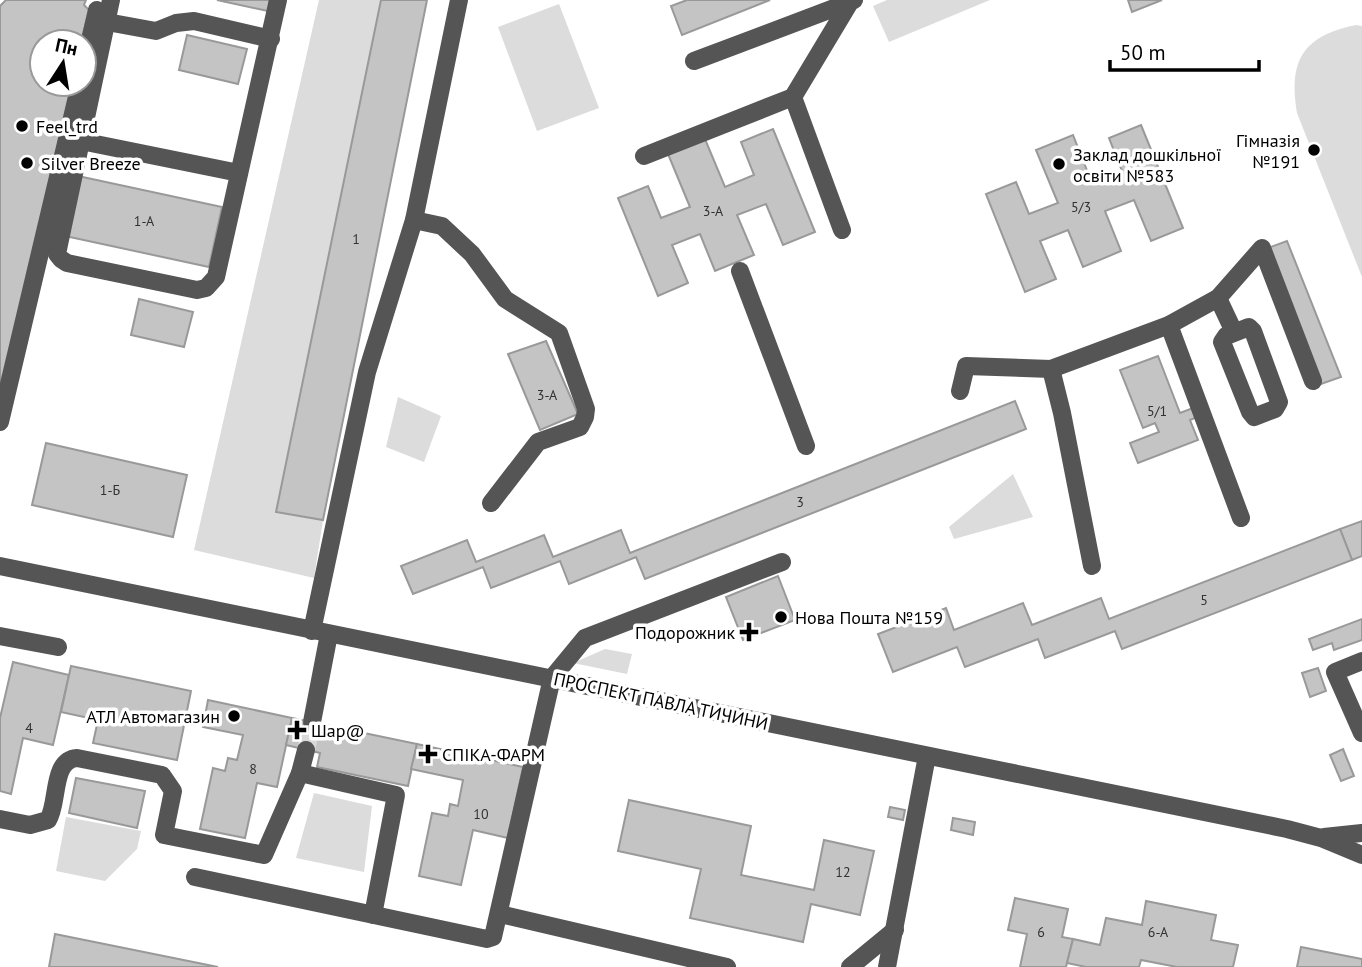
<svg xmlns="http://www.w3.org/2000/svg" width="1362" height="967" font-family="'PT Sans',sans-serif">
  <rect width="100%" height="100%" fill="#fff"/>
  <g fill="#dcdcdc">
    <polygon points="319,0 381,0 276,511 323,520 314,578 194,550"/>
    <polygon points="887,0 990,0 889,42 873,6"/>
    <polygon points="559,4 599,108 537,131 498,27"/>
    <path d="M1356,25L1362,26V277L1297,113C1288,60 1303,36 1356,25Z"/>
    <polygon points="398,397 441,416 424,462 386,447"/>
    <polygon points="1013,474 1033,517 954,539 949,527"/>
    <polygon points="605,649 632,654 627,674 573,663"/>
    <polygon points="314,793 372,806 364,872 296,858"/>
    <polygon points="66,817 141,831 137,849 105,881 56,871"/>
  </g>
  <g fill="#c4c4c4" stroke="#999" stroke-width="2">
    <polygon points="6,0 86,0 84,5 89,10 81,42 42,42 42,84 72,84 0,395 0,6"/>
    <polygon points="217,0 270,0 268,11"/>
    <polygon points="381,0 427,0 323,520 276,512"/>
    <polygon points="687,0 770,0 682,35 671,6"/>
    <polygon points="1128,0 1162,0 1132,12"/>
    <polygon points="187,35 247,49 238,84 179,70"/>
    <polygon points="1141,125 1183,228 1151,241 1134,200 1105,211 1121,251 1083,267 1068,230 1040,241 1056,279 1025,292 986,194 1016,182 1029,214 1058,203 1036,150 1073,135 1092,183 1122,171 1109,138"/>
    <polygon points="773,129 815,232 783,245 766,204 737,215 754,255 715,271 700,234 672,245 688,283 658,296 618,198 648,186 661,218 690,207 668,154 705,139 725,187 754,175 741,142"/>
    <polygon points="78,176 222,207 209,267 65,236"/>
    <polygon points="1287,241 1341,377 1321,384 1268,248"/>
    <polygon points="139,299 193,312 184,347 131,335"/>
    <polygon points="546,341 578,414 540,430 508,354"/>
    <polygon points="1158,356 1180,413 1193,408 1197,417 1190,420 1198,440 1138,463 1130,443 1159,432 1155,423 1143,428 1120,370"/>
    <polygon points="1015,401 1026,429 645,579 636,557 569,584 560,561 491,588 483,567 413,594 401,566 467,540 476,562 544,535 553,557 621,530 630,553"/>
    <polygon points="46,443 187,475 173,537 32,505"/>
    <polygon points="1362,521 1362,556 1352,560 1340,529"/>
    <polygon points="1340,529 1352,560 1122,649 1115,631 1045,658 1038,639 965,667 957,647 893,672 878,634 946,608 954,630 1023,603 1032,625 1101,598 1109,619"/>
    <polygon points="778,576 795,620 743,640 726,597"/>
    <polygon points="1362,619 1362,640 1334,650 1332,643 1313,650 1309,639"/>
    <polygon points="13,662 69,675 53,745 23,738 11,794 0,791 0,718"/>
    <polygon points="71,666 191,691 177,760 93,743 98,720 61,712"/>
    <polygon points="1318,668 1326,691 1310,697 1302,673"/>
    <polygon points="208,700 292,718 277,787 257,783 245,838 200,829 213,768 225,771 228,758 237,760 243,735 203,727"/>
    <polygon points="292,718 417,744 408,786 317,767 320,753 286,745"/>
    <polygon points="417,744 523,767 508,838 473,830 461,885 419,876 432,813 448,816 450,804 458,806 463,780 411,769"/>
    <polygon points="1343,749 1354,776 1341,781 1330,755"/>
    <polygon points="76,778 145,791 137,828 69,813"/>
    <polygon points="629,800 751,826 741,875 814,890 824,840 874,851 860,915 811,904 803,942 690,918 701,869 618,851"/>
    <polygon points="890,807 905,810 903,820 888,817"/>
    <polygon points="953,818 975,822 973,835 951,830"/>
    <polygon points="1015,898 1068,909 1062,937 1073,939 1066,967 1020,967 1027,934 1008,930"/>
    <polygon points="1146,901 1216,915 1211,940 1238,945 1233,967 1177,967 1141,960 1139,967 1086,967 1067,963 1073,939 1100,945 1106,918 1142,925"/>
    <polygon points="55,934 218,967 49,967"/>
    <polygon points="1301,947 1362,959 1362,967 1297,967"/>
  </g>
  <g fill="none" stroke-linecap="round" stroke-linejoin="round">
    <polyline stroke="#d9d9d9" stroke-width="18" stroke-dasharray="18 9" stroke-linecap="butt" points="306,750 312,722"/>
    <g stroke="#555" stroke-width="18">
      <polyline points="111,0 57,254 61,259 67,263 197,290 206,288 216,277 278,0"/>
      <polyline points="107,22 156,31 176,23 194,21 271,39"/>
      <polyline points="694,61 850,2"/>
      <polyline points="84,66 97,10"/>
      <polyline points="81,141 239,173"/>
      <polyline points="644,156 793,97"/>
      <polyline points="414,220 442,226 472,254 505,299 559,333 586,409 585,417 580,427 538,442 491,503"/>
      <polyline points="842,230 793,97 850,2 854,0"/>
      <polyline points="740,271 806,446"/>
      <polyline points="1218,298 1234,332"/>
      <polyline points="1169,325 1241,518"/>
      <polygon points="1249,327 1253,331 1279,402 1275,409 1254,417 1250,412 1222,342 1226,336"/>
      <polyline points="1051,369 1062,413 1092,566"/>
      <polyline points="960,391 966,366 1051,369 1169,325 1218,298 1262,248 1313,381"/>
      <polyline points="0,422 80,84"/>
      <polyline points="0,566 1287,829 1321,838 1362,855"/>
      <polyline points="312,631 367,372 414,220 459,0"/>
      <polyline points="0,636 58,647"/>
      <polyline points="1362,661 1335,672 1362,733"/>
      <polyline points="312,722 329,634"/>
      <polyline points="300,773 396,795 373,915"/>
      <path d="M0,819L30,825L48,820C59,803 51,760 77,758L162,775L173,791L164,835L264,855L300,773L306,750"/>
      <polyline points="1324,837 1362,833"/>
      <polyline points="195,877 487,939 493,937 552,678 585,638 782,562"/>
      <polyline points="500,914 727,967"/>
      <polyline points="850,967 895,930"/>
      <polyline points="887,967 927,756"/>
    </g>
  </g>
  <g fill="#000" stroke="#fff" stroke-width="2.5">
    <circle cx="22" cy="126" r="7"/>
    <circle cx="1314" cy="150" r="7"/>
    <circle cx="27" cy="163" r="7"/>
    <circle cx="1059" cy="164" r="7"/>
    <circle cx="781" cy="617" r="7"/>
    <path d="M745.5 621.5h7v7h7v7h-7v7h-7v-7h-7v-7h7z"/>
    <circle cx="234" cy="716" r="7"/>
    <path d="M293.5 719.5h7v7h7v7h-7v7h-7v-7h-7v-7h7z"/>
    <path d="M424.5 743.5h7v7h7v7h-7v7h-7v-7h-7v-7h7z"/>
  </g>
  <g text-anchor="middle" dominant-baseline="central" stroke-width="7" stroke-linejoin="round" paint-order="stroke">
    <g font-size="14" fill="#313131">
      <text x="1081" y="207">5/3</text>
      <text x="713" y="211">3-А</text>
      <text x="144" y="221">1-А</text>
      <text x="356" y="239">1</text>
      <text x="547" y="395">3-А</text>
      <text x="1157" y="411">5/1</text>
      <text x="110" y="490">1-Б</text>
      <text x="800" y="502">3</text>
      <text x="1204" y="600">5</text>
      <text x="29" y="728">4</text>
      <text x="253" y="769">8</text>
      <text x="481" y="814">10</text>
      <text x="843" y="872">12</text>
      <text x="1041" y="932">6</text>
      <text x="1158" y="932">6-А</text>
    </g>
    <g font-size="18" fill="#000" stroke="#fff" text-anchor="start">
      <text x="36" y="126">Feel_trd</text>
      <text x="1300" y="140" text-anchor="end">Гімназія<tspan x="1300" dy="21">№191</tspan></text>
      <text x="1073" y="154">Заклад дошкільної<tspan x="1073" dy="21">освіти №583</tspan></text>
      <text x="41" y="163">Silver Breeze</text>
      <text x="795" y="617">Нова Пошта №159</text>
      <text x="735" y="632" text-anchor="end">Подорожник</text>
      <text x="220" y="716" text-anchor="end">АТЛ Автомагазин</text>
      <text x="311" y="730">Шар@</text>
      <text x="442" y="754">СПІКА-ФАРМ</text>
    </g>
    <g font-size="18" fill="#000" stroke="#fff">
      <text transform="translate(661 701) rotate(12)">ПРОСПЕКТ ПАВЛА ТИЧИНИ</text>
    </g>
  </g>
  <g transform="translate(63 63) rotate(12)"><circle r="33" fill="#ffffff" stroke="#999999" stroke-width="2"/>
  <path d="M0-5L12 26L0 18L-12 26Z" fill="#000000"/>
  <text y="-10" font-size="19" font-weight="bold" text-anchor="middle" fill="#000000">Пн</text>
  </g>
  <path d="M1110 60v10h149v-10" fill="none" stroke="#000000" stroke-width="3.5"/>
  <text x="1120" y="60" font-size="21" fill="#000000" stroke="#ffffff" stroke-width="5" paint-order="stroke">50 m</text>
</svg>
